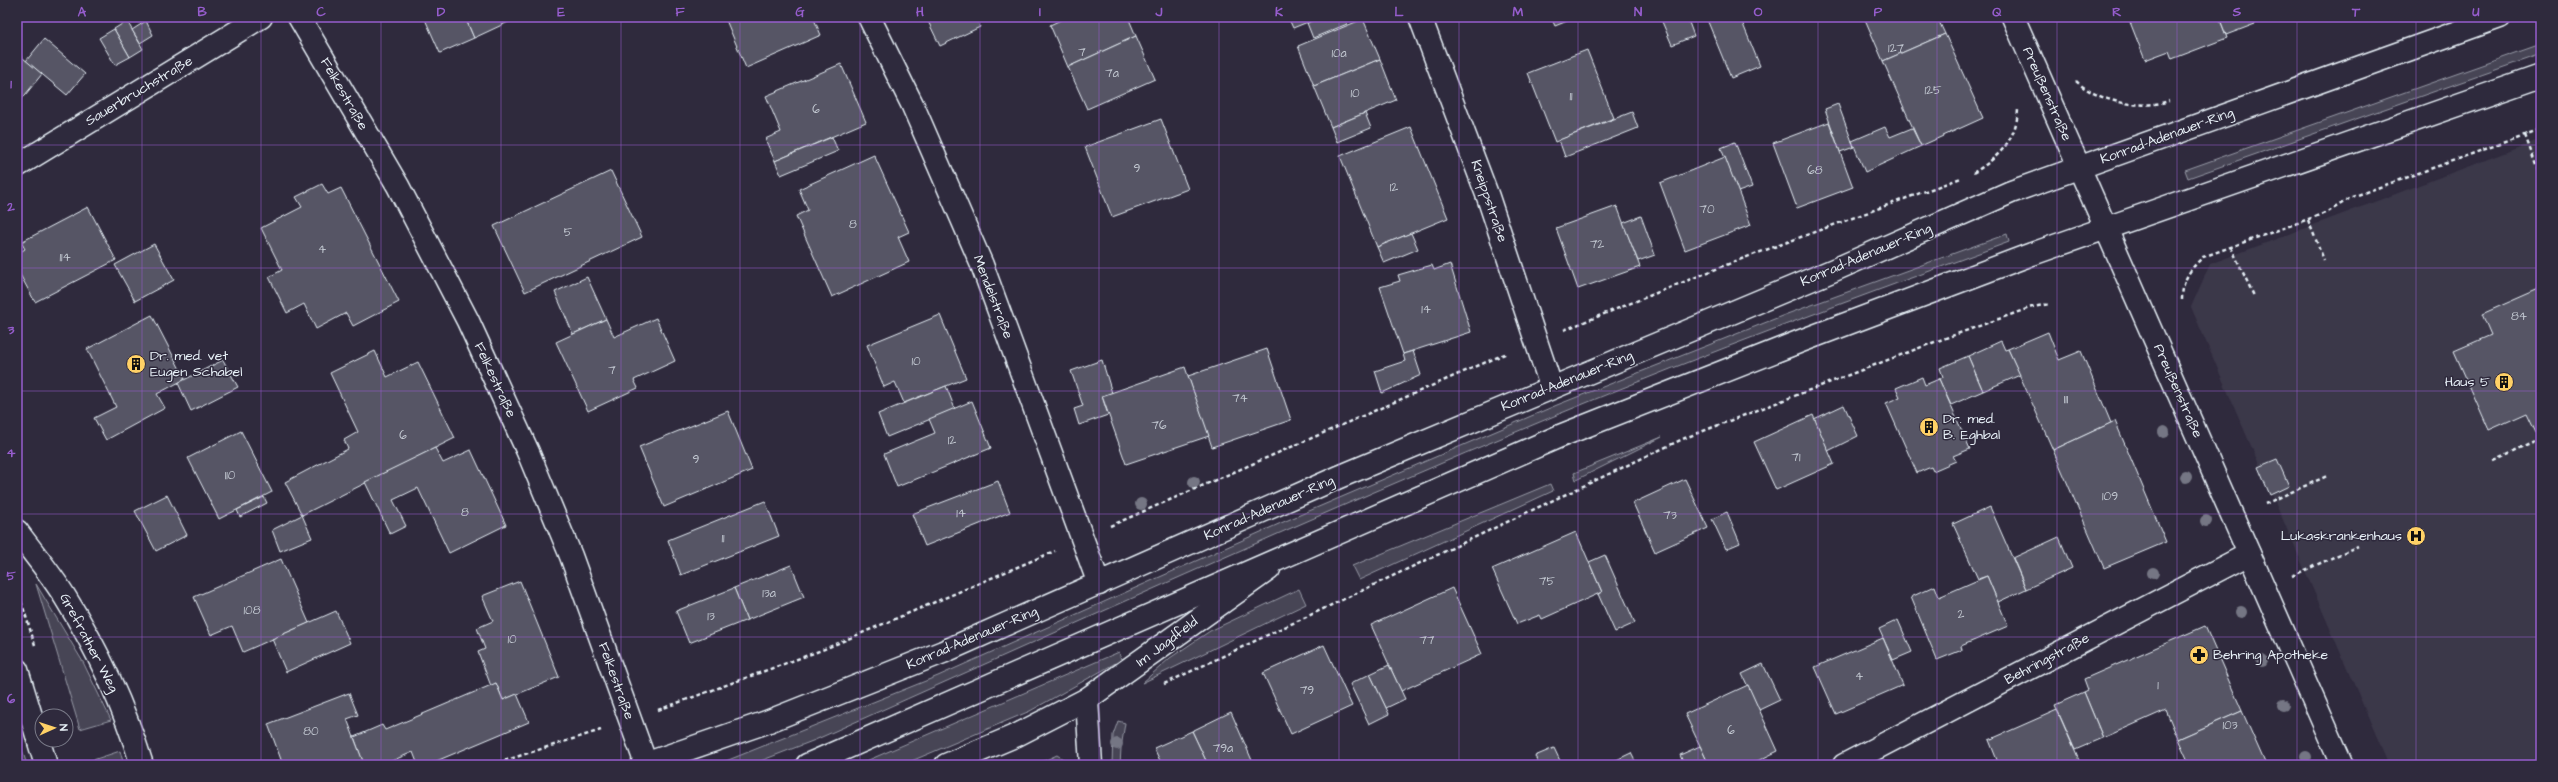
<svg xmlns="http://www.w3.org/2000/svg" width="2558" height="782" font-family="'Architects Daughter',sans-serif">
  <rect width="100%" height="100%" fill="#2f2a3d"/>
  <filter id="ink" filterUnits="userSpaceOnUse"><feTurbulence type="fractalNoise" baseFrequency=".025" numOctaves="2"/><feDisplacementMap in="SourceGraphic" scale="8" xChannelSelector="R" yChannelSelector="G"/><feConvolveMatrix kernelMatrix="1 2 1 2 8 2 1 2 1" color-interpolation-filters="sRGB"/></filter>
  <g filter="url(#ink)">
    <polygon fill="#3b3749" points="2541,139 2541,765 2389,765 2191,307 2210,264"/>
    <g fill="#464455" stroke="#979aa6">
      <polygon points="2541,44 2541,54 2188,178 2185,170"/>
      <path d="M2007,234L2009,242C1859,297 1708,352 1559,414C1309,517 1062,630 815,740L750,765H716L938,676L1281,523L1557,405L1787,314Z"/>
      <polygon points="1662,437 1576,480 1574,473"/>
      <polygon points="1550,484 1553,491 1359,580 1352,566"/>
      <polygon points="36,584 83,662 111,720 80,729"/>
      <polygon points="1299,589 1306,604 1142,683 1170,658 1210,631"/>
      <polygon points="1119,652 1121,660 1030,711 902,765 857,765"/>
      <polygon points="1118,721 1125,723 1121,748 1120,765 1112,765 1113,735"/>
      <polygon points="17,734 27,765 18,765"/>
      <polygon points="120,751 124,765 91,765 90,761"/>
      <polygon points="1057,755 1072,765 1035,765"/>
    </g>
    <g fill="#575565" stroke="#e8f1f8">
      <polygon points="424,17 465,17 474,38 440,53"/>
      <polygon points="465,17 519,17 474,38"/>
      <polygon points="733,17 813,17 821,35 746,68 726,20"/>
      <polygon points="926,17 975,17 980,27 940,46"/>
      <polygon points="1067,17 1128,17 1136,36 1068,67 1050,25"/>
      <polygon points="1288,17 1320,17 1293,28"/>
      <polygon points="1322,17 1345,17 1347,24 1313,38 1307,23"/>
      <polygon points="1551,17 1577,17 1555,26"/>
      <polygon points="1660,17 1687,17 1694,36 1672,45"/>
      <polygon points="1706,17 1740,17 1760,66 1731,78"/>
      <polygon points="1864,17 1937,17 1945,34 1883,61"/>
      <polygon points="2128,17 2219,17 2227,38 2172,59 2169,51 2145,60"/>
      <polygon points="2219,17 2253,17 2255,24 2226,35"/>
      <polygon points="1363,19 1380,59 1314,86 1298,46"/>
      <polygon points="127,21 143,49 130,57 114,29"/>
      <polygon points="146,21 153,35 140,43 132,30"/>
      <polygon points="114,29 130,57 115,65 99,38"/>
      <polygon points="1945,34 1983,118 1921,146 1883,61"/>
      <polygon points="1136,36 1155,79 1087,109 1068,67"/>
      <polygon points="44,39 85,74 67,95 26,61"/>
      <polygon points="1587,50 1614,118 1555,142 1528,73"/>
      <polygon points="17,53 42,74 17,105"/>
      <polygon points="1380,59 1396,100 1331,127 1314,86"/>
      <polygon points="841,64 866,122 775,161 765,139 781,132 766,96"/>
      <polygon points="1838,104 1854,147 1840,152 1825,109"/>
      <polygon points="1632,112 1638,128 1565,157 1559,140"/>
      <polygon points="1365,113 1371,128 1337,142 1331,127"/>
      <polygon points="1161,119 1188,189 1112,217 1085,147"/>
      <polygon points="1829,122 1853,187 1797,208 1773,143"/>
      <polygon points="1411,127 1448,218 1377,247 1340,156"/>
      <polygon points="1885,127 1890,137 1912,128 1921,146 1865,172 1852,141"/>
      <polygon points="832,137 838,151 781,175 775,161"/>
      <polygon points="1735,142 1752,187 1738,192 1721,148"/>
      <polygon points="874,155 909,232 898,237 909,262 832,297 796,216 808,210 799,189"/>
      <polygon points="1725,157 1751,225 1685,250 1660,183"/>
      <polygon points="611,171 642,237 525,292 494,226"/>
      <polygon points="322,184 328,194 341,188 399,302 353,326 346,313 316,329 304,304 287,313 269,277 282,270 261,228 302,207 296,197"/>
      <polygon points="1617,206 1640,267 1578,289 1556,228"/>
      <polygon points="88,207 116,260 35,302 17,269 17,254 25,249 21,242"/>
      <polygon points="1641,216 1655,255 1638,261 1623,223"/>
      <polygon points="1411,233 1418,249 1384,263 1377,247"/>
      <polygon points="154,244 174,280 135,301 115,265"/>
      <polygon points="1450,264 1471,332 1403,354 1380,287 1400,281 1398,275 1432,265 1434,270"/>
      <polygon points="587,277 606,319 573,334 555,292"/>
      <polygon points="2541,288 2541,433 2537,434 2527,413 2489,430 2454,351 2491,335 2482,314"/>
      <polygon points="152,315 185,379 157,394 165,408 106,440 94,418 116,407 87,349"/>
      <polygon points="940,315 966,378 904,403 895,382 884,387 867,345"/>
      <polygon points="656,318 675,361 634,380 638,388 588,411 556,342 606,319 614,337"/>
      <polygon points="2048,332 2059,360 2081,351 2111,423 2053,450 2008,349"/>
      <polygon points="2001,341 2005,350 2008,349 2020,375 1983,391 1968,356"/>
      <polygon points="1267,349 1291,420 1212,447 1188,376"/>
      <polygon points="375,351 387,377 418,362 455,438 302,515 285,482 348,449 344,440 358,432 330,373"/>
      <polygon points="1413,351 1421,375 1382,393 1375,371 1405,361 1403,354"/>
      <polygon points="1968,356 1983,391 1951,405 1939,379 1943,377 1940,368"/>
      <polygon points="223,360 238,387 191,411 178,383"/>
      <polygon points="1102,360 1112,393 1102,396 1108,415 1079,425 1074,409 1083,406 1071,371"/>
      <polygon points="1185,367 1209,436 1126,464 1102,396"/>
      <polygon points="1922,377 1925,385 1939,379 1970,449 1953,456 1956,461 1933,471 1931,467 1917,473 1886,403 1900,397 1896,388"/>
      <polygon points="946,386 955,409 887,437 878,414"/>
      <polygon points="972,401 991,448 897,487 884,454 935,433 929,419"/>
      <polygon points="1844,405 1858,436 1828,451 1814,419"/>
      <polygon points="728,411 752,470 664,507 639,447"/>
      <polygon points="1813,415 1834,464 1776,490 1754,442"/>
      <polygon points="2115,421 2166,542 2104,568 2053,450"/>
      <polygon points="241,431 272,492 219,519 188,458"/>
      <polygon points="435,448 443,463 471,450 506,525 449,553 418,488 393,500 406,526 390,534 365,482"/>
      <polygon points="2277,459 2289,486 2270,495 2258,467"/>
      <polygon points="1685,479 1708,528 1655,552 1633,503"/>
      <polygon points="998,481 1010,512 925,546 912,514"/>
      <polygon points="167,495 187,535 156,551 135,511"/>
      <polygon points="264,497 267,503 240,517 237,510"/>
      <polygon points="765,501 779,536 681,575 668,540"/>
      <polygon points="1990,507 2026,589 1998,602 1987,576 1978,579 1953,524"/>
      <polygon points="1727,512 1740,543 1726,549 1712,519"/>
      <polygon points="302,515 312,538 280,551 272,530"/>
      <polygon points="1576,532 1602,592 1542,619 1540,615 1517,624 1492,569"/>
      <polygon points="2059,537 2072,568 2026,589 2013,558"/>
      <polygon points="1605,555 1635,623 1615,632 1598,594 1602,592 1589,562"/>
      <polygon points="281,559 309,623 243,652 232,626 211,635 194,597"/>
      <polygon points="791,565 804,597 747,620 734,588"/>
      <polygon points="1987,576 2008,626 1961,646 1962,650 1937,660 1911,597 1935,586 1939,597"/>
      <polygon points="520,581 559,677 503,700 496,683 491,686 478,652 485,649 477,628 493,621 482,596"/>
      <polygon points="734,588 747,620 689,643 676,611"/>
      <polygon points="1452,588 1482,654 1401,691 1371,625"/>
      <polygon points="336,611 350,643 286,672 272,639"/>
      <polygon points="1898,620 1912,652 1893,660 1879,629"/>
      <polygon points="2205,626 2242,711 2178,739 2166,710 2103,738 2084,692 2088,690 2084,679"/>
      <polygon points="1883,638 1903,685 1836,714 1815,667"/>
      <polygon points="1324,645 1352,706 1291,734 1263,673"/>
      <polygon points="1763,664 1780,700 1759,710 1742,674"/>
      <polygon points="1389,665 1405,699 1386,708 1370,674"/>
      <polygon points="1370,674 1389,714 1369,724 1350,684"/>
      <polygon points="496,683 503,700 517,694 529,722 427,765 418,765 413,752 382,765 364,765 354,737 382,725 385,730"/>
      <polygon points="1748,685 1778,751 1749,765 1709,765 1685,714"/>
      <polygon points="2084,692 2103,738 2075,750 2055,705"/>
      <polygon points="349,693 358,715 347,719 364,764 283,765 268,724"/>
      <polygon points="2057,710 2081,765 1999,765 1989,740"/>
      <polygon points="2242,711 2266,765 2190,765 2178,739"/>
      <polygon points="1231,712 1254,765 1208,765 1192,731"/>
      <polygon points="1192,731 1208,765 1162,765 1154,748"/>
      <polygon points="1700,746 1709,765 1684,765 1680,755"/>
      <polygon points="1554,748 1562,765 1539,765 1535,756"/>
      <polygon points="1631,753 1637,765 1606,765"/>
    </g>
    <g fill="none" stroke-linecap="round" stroke-linejoin="round">
      <defs>
        <g id="minor">
          <polyline points="299,17 398,186 468,321 528,452 571,556 646,764"/>
          <polyline points="869,17 913,106 982,265 1099,584"/>
          <polyline points="1420,17 1488,197 1551,386"/>
          <polyline points="2013,17 2342,765"/>
          <polyline points="17,166 261,17"/>
          <path d="M17,531C33,553 51,574 65,597C98,650 124,706 142,765"/>
          <polyline points="1087,699 1091,765"/>
          <polyline points="946,765 1017,735 1087,699 1269,569"/>
          <polyline points="1844,765 2249,554"/>
        </g>
        <polyline id="secondary" points="17,670 46,765"/>
        <g id="primary">
          <polyline points="642,765 764,723 943,652 1339,477 1834,270 2011,192 2500,17"/>
          <polyline points="807,765 1560,436 1801,341 2032,254 2541,76"/>
        </g>
      </defs>
      <use href="#minor" stroke="#e8f1f8" stroke-width="25"/>
      <use href="#secondary" stroke="#e8f1f8" stroke-width="25"/>
      <use href="#primary" stroke="#e8f1f8" stroke-width="25"/>
      <g stroke="#e8f1f8" stroke-width="2.5" stroke-dasharray="4 3" stroke-linecap="butt">
        <path d="M2076,81C2098,102 2141,110 2169,101"/>
        <polyline points="2525,135 2541,179"/>
        <path d="M1973,173C1998,158 2018,139 2018,107"/>
        <polyline points="2308,220 2324,260"/>
        <polyline points="2231,247 2254,296"/>
        <path d="M2182,300C2182,281 2189,270 2203,257L2328,212L2352,197L2541,129"/>
        <polyline points="1564,330 1736,261 1961,178"/>
        <polyline points="2493,461 2541,439"/>
        <polyline points="2265,504 2327,476"/>
        <polyline points="1110,526 1507,353"/>
        <polyline points="2292,576 2358,546"/>
        <polyline points="17,588 35,645"/>
        <polyline points="1164,684 1685,438 1932,343 2032,307 2050,304"/>
        <polyline points="658,710 822,650 1055,551"/>
        <polyline points="491,765 601,730"/>
      </g>
      <use href="#minor" stroke="#2f2a3d" stroke-width="22"/>
      <use href="#secondary" stroke="#2f2a3d" stroke-width="22"/>
      <use href="#primary" stroke="#2f2a3d" stroke-width="22"/>
    </g>
    <g fill="#757684">
      <circle cx="2164" cy="432" r="6"/>
      <circle cx="2186" cy="477" r="6"/>
      <circle cx="1194" cy="482" r="6"/>
      <circle cx="1141" cy="504" r="6"/>
      <circle cx="2206" cy="521" r="6"/>
      <circle cx="2153" cy="573" r="6"/>
      <circle cx="2241" cy="612" r="6"/>
      <circle cx="2262" cy="661" r="6"/>
      <circle cx="2283" cy="705" r="6"/>
      <circle cx="1117" cy="744" r="6"/>
      <circle cx="2306" cy="757" r="6"/>
    </g>
  </g>
  <path fill="none" stroke="#965dcd" stroke-width="1" stroke-opacity="0.55" d="M142,17V765M261,17V765M381,17V765M501,17V765M621,17V765M740,17V765M860,17V765M980,17V765M1099,17V765M1219,17V765M1339,17V765M1459,17V765M1578,17V765M1698,17V765M1818,17V765M1937,17V765M2057,17V765M2177,17V765M2297,17V765M2416,17V765M17,145H2541M17,268H2541M17,391H2541M17,514H2541M17,637H2541"/>
  <defs>
    <symbol id="building-disc" viewBox="-11 -11 22 22"><circle r="9.5" fill="#ffd166" stroke="#2f2a3d"/><path d="M-4-6H4V6H1V3H-1V6H-4ZM-2.5-4.3h1.7v1.8h-1.7ZM.8-4.3h1.7v1.8H.8ZM-2.5-1h1.7V.8h-1.7ZM.8-1h1.7V.8H.8Z" fill="#111"/></symbol>
    <symbol id="hospital-disc" viewBox="-11 -11 22 22"><circle r="9.5" fill="#ffd166" stroke="#2f2a3d"/><path d="M-5-5h3v3.5h4V-5h3V5h-3V1.5h-4V5h-3Z" fill="#111"/></symbol>
    <symbol id="pharmacy-disc" viewBox="-11 -11 22 22"><circle r="9.5" fill="#ffd166" stroke="#2f2a3d"/><path d="M-2-6h4v4h4v4h-4v4h-4v-4h-4v-4h4Z" fill="#111"/></symbol>
  </defs>
  <g fill-rule="evenodd">
    <use href="#building-disc" x="125" y="353" width="22" height="22"/>
    <use href="#building-disc" x="2493" y="371" width="22" height="22"/>
    <use href="#building-disc" x="1918" y="416" width="22" height="22"/>
    <use href="#hospital-disc" x="2405" y="525" width="22" height="22"/>
    <use href="#pharmacy-disc" x="2188" y="644" width="22" height="22"/>
  </g>
  <g text-anchor="middle" dominant-baseline="central" stroke-width="3" stroke-linejoin="round" paint-order="stroke">
    <g font-size="12" fill="#c4cad3">
      <text x="1896" y="48">127</text>
      <text x="1082" y="52">7</text>
      <text x="1339" y="53">10a</text>
      <text x="1112" y="73">7a</text>
      <text x="1933" y="90">125</text>
      <text x="1355" y="93">10</text>
      <text x="1571" y="96">11</text>
      <text x="816" y="109">6</text>
      <text x="1137" y="168">9</text>
      <text x="1815" y="170">68</text>
      <text x="1394" y="187">12</text>
      <text x="1707" y="209">70</text>
      <text x="853" y="224">8</text>
      <text x="568" y="232">5</text>
      <text x="1597" y="244">72</text>
      <text x="322" y="249">4</text>
      <text x="65" y="257">114</text>
      <text x="1426" y="309">14</text>
      <text x="2519" y="316">84</text>
      <text x="916" y="361">10</text>
      <text x="612" y="370">7</text>
      <text x="1240" y="398">74</text>
      <text x="2066" y="399">111</text>
      <text x="1159" y="425">76</text>
      <text x="403" y="435">6</text>
      <text x="952" y="440">12</text>
      <text x="1796" y="457">71</text>
      <text x="696" y="459">9</text>
      <text x="230" y="475">110</text>
      <text x="2110" y="496">109</text>
      <text x="465" y="512">8</text>
      <text x="961" y="513">14</text>
      <text x="1670" y="515">73</text>
      <text x="723" y="538">11</text>
      <text x="1547" y="581">75</text>
      <text x="769" y="593">13a</text>
      <text x="252" y="610">108</text>
      <text x="1961" y="614">2</text>
      <text x="711" y="616">13</text>
      <text x="512" y="639">10</text>
      <text x="1427" y="640">77</text>
      <text x="1859" y="676">4</text>
      <text x="2158" y="685">1</text>
      <text x="1307" y="690">79</text>
      <text x="2230" y="725">103</text>
      <text x="1731" y="730">6</text>
      <text x="311" y="731">80</text>
      <text x="1223" y="748">79a</text>
    </g>
    <g font-size="14" fill="#e8f1f8" stroke="#2f2a3d">
      <text transform="translate(139 91) rotate(-31)">Sauerbruchstraße</text>
      <text transform="translate(344 94) rotate(60)">Felkestraße</text>
      <text transform="translate(2047 94) rotate(66)">Preußenstraße</text>
      <text transform="translate(2167 136) rotate(-20)">Konrad-Adenauer-Ring</text>
      <text transform="translate(1489 201) rotate(71)">Kneippstraße</text>
      <text transform="translate(1866 255) rotate(-23)">Konrad-Adenauer-Ring</text>
      <text transform="translate(993 297) rotate(69)">Mendelstraße</text>
      <text transform="translate(495 380) rotate(65)">Felkestraße</text>
      <text transform="translate(1567 381) rotate(-22)">Konrad-Adenauer-Ring</text>
      <text transform="translate(2178 391) rotate(66)">Preußenstraße</text>
      <text transform="translate(1269 508) rotate(-24)">Konrad-Adenauer-Ring</text>
      <text transform="translate(972 638) rotate(-23)">Konrad-Adenauer-Ring</text>
      <text transform="translate(1167 642) rotate(-37)">Im Jagdfeld</text>
      <text transform="translate(89 643) rotate(62)">Grefrather Weg</text>
      <text transform="translate(2047 659) rotate(-28)">Behringstraße</text>
      <text transform="translate(616 681) rotate(70)">Felkestraße</text>
    </g>
    <g font-size="14" fill="#e8f1f8" stroke="#2f2a3d" text-anchor="start">
      <text x="150" y="356">Dr. med. vet<tspan x="150" dy="16">Eugen Schabel</tspan></text>
      <text x="2490" y="382" text-anchor="end">Haus 5</text>
      <text x="1943" y="419">Dr. med.<tspan x="1943" dy="16">B. Eghbal</tspan></text>
      <text x="2402" y="536" text-anchor="end">Lukaskrankenhaus</text>
      <text x="2213" y="655">Behring Apotheke</text>
    </g>
  </g>
  <rect width="2558" height="782" fill="none" stroke="#2f2a3d" stroke-width="44"/>
  <g transform="translate(54 728) rotate(87)"><circle r="19" fill="#2f2a3d" stroke="#797a88"/>
  <path d="M0-3L7 15L0 10L-7 15Z" fill="#ffd166"/>
  <text y="-6" font-size="11" font-weight="bold" text-anchor="middle" fill="#e8f1f8">N</text>
  </g>
  <rect x="22" y="22" width="2514" height="738" fill="none" stroke="#965dcd" stroke-width="1.5"/>
  <g font-size="13" text-anchor="middle" font-weight="bold" fill="#965dcd">
    <text x="82" y="16">A</text>
    <text x="202" y="16">B</text>
    <text x="321" y="16">C</text>
    <text x="441" y="16">D</text>
    <text x="561" y="16">E</text>
    <text x="680" y="16">F</text>
    <text x="800" y="16">G</text>
    <text x="920" y="16">H</text>
    <text x="1040" y="16">I</text>
    <text x="1159" y="16">J</text>
    <text x="1279" y="16">K</text>
    <text x="1399" y="16">L</text>
    <text x="1518" y="16">M</text>
    <text x="1638" y="16">N</text>
    <text x="1758" y="16">O</text>
    <text x="1878" y="16">P</text>
    <text x="1997" y="16">Q</text>
    <text x="2117" y="16">R</text>
    <text x="2237" y="16">S</text>
    <text x="2356" y="16">T</text>
    <text x="2476" y="16">U</text>
    <text x="11" y="88">1</text>
    <text x="11" y="211">2</text>
    <text x="11" y="334">3</text>
    <text x="11" y="457">4</text>
    <text x="11" y="580">5</text>
    <text x="11" y="703">6</text>
  </g>
</svg>
